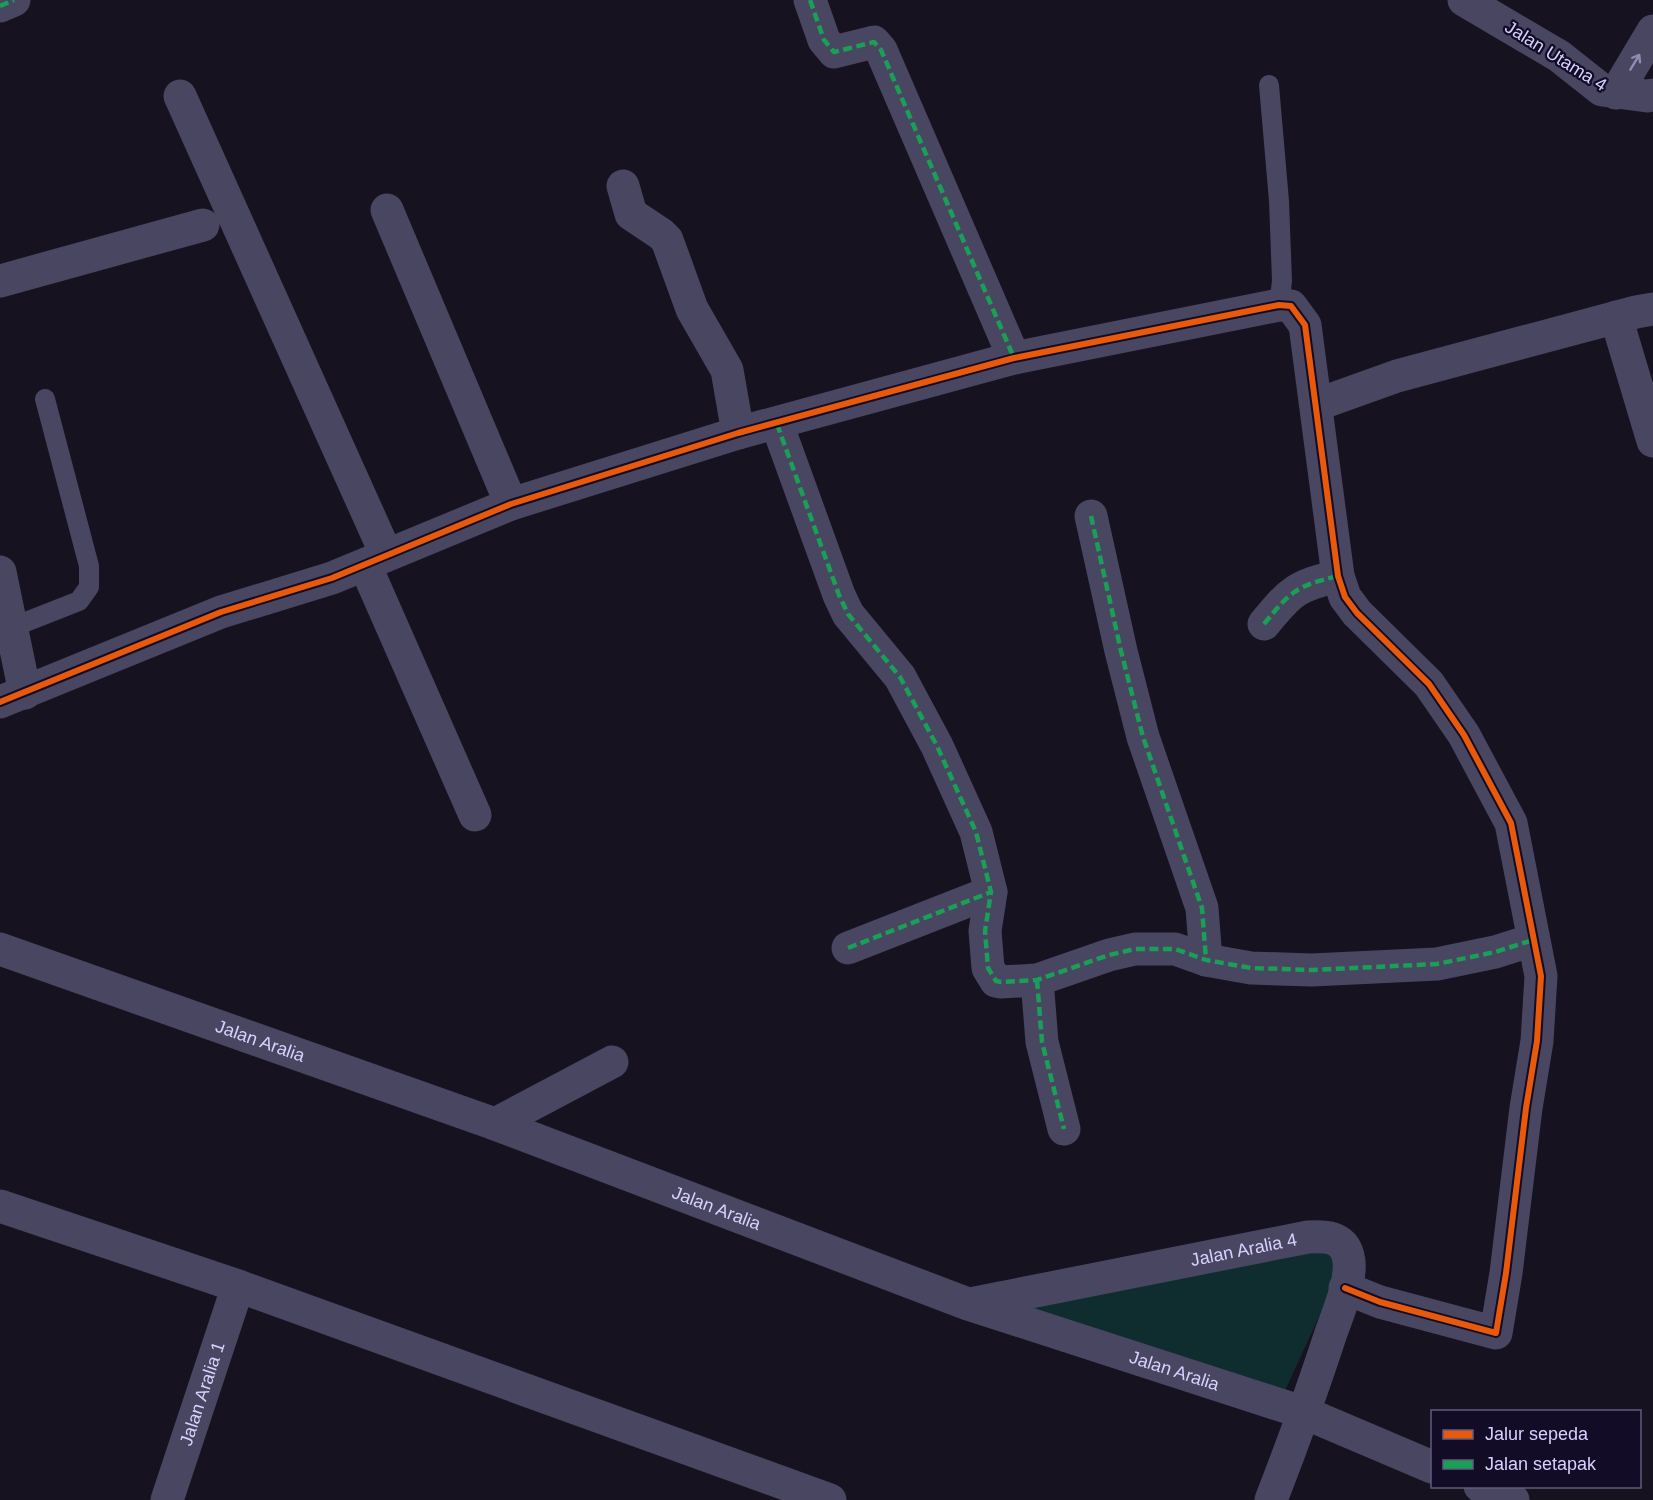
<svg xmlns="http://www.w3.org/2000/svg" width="1653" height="1500" font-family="Arial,sans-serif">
  <rect width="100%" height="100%" fill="#161220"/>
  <polygon fill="#0f2c2f" points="1321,1243 1333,1253 1337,1278 1283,1395 1018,1308"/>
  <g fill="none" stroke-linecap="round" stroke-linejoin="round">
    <g stroke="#484661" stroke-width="20">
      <polyline points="1269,85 1279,201 1282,281 1279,305"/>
      <polyline points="13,627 79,601 89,587 89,566 45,399"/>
    </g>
    <g stroke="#484661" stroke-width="33">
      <polyline points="810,0 824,40 834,52 874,42 881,50 1014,358"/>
      <polyline points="1464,0 1559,56 1602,90 1647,96 1653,95"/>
      <polyline points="0,6 14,0"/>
      <polyline points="1616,93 1653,31"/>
      <polyline points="180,96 386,554"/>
      <polyline points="623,186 631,214 661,234 667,240 692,309 727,370 738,433"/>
      <polyline points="387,210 511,504"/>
      <polyline points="0,281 203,225"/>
      <polyline points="1616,317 1653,441"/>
      <polyline points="1316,405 1397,376 1636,312 1653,309"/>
      <polyline points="777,424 839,595 848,614 900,677 937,746 976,832 991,892 985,931 988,968 996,981 1001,982 1037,980 1109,955 1135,949 1175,949 1206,960 1251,968 1312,970 1437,964 1495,952 1533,940"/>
      <polyline points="1091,516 1121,651 1143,737 1202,908 1206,960"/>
      <polyline points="365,565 475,815"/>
      <polyline points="0,572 25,693"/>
      <path d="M1264,624C1291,591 1296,586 1338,576"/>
      <polyline points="0,702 221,612 332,578 511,504 738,433 1014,358 1279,305 1291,306 1305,325 1338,576 1345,597 1357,613 1429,684 1464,735 1511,823 1541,976 1537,1041 1526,1108 1506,1273 1496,1333 1380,1302 1345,1288"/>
      <polyline points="848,948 991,892"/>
      <path id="s1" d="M0,949L495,1124L968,1304L1305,1413L1432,1467"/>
      <polyline points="1037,980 1042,1042 1064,1129"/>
      <polyline points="495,1124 612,1062"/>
      <polyline points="0,1206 238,1286 830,1500"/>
      <path id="s2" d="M970,1304L1308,1237C1325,1236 1343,1236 1348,1256C1354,1278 1337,1315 1330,1336C1312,1391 1292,1446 1271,1500"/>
      <polyline points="1480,1486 1513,1500"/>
      <path id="s3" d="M167,1500L238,1286"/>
    </g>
    <g stroke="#1a9f57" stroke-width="4.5" stroke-dasharray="9 4.5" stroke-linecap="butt">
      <polyline points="810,0 824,40 834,52 874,42 881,50 1014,358"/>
      <polyline points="0,6 14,0"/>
      <polyline points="777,424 839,595 848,614 900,677 937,746 976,832 991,892 985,931 988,968 996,981 1001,982 1037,980 1109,955 1135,949 1175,949 1206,960 1251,968 1312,970 1437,964 1495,952 1533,940"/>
      <polyline points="1091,516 1121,651 1143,737 1202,908 1206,960"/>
      <path d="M1264,624C1291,591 1296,586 1338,576L1339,580"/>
      <polyline points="848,948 991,892"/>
      <polyline points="1037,980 1042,1042 1064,1129"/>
    </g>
    <defs>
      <polyline id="cycleway" points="0,702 221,612 332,578 511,504 738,433 1014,358 1279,305 1291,306 1305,325 1338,576 1345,597 1357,613 1429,684 1464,735 1511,823 1541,976 1537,1041 1526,1108 1506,1273 1496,1333 1380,1302 1345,1288"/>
    </defs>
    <use href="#cycleway" stroke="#120c26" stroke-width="10"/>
    <use href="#cycleway" stroke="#e8590c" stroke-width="6"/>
  </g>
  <defs><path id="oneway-shaft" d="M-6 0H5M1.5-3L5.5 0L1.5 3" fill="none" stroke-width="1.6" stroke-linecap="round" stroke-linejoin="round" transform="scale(1.5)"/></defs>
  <use stroke="#908cb0" href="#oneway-shaft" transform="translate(1635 62) rotate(-59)"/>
  <g text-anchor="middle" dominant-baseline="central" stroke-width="4.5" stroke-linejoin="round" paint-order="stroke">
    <g font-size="18" fill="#d8d1ff" stroke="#120c26">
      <text transform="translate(1556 56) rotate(32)">Jalan Utama 4</text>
      <text stroke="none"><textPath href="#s1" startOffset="276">Jalan Aralia</textPath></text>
      <text stroke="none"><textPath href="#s1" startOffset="762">Jalan Aralia</textPath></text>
      <text stroke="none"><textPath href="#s2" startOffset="279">Jalan Aralia 4</textPath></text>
      <text stroke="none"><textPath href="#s1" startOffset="1248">Jalan Aralia</textPath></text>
      <text stroke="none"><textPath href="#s3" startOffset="112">Jalan Aralia 1</textPath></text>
    </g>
  </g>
  <rect x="1431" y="1410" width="210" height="78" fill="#120c26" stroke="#615b7d" stroke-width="1.5"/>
  <rect x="1443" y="1430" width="30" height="9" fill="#e8590c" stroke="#615b7d" stroke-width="1.5"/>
  <text x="1485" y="1440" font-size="18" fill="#d8d1ff">Jalur sepeda</text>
  <rect x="1443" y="1460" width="30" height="9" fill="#1a9f57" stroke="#615b7d" stroke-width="1.5"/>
  <text x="1485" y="1470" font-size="18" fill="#d8d1ff">Jalan setapak</text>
</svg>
